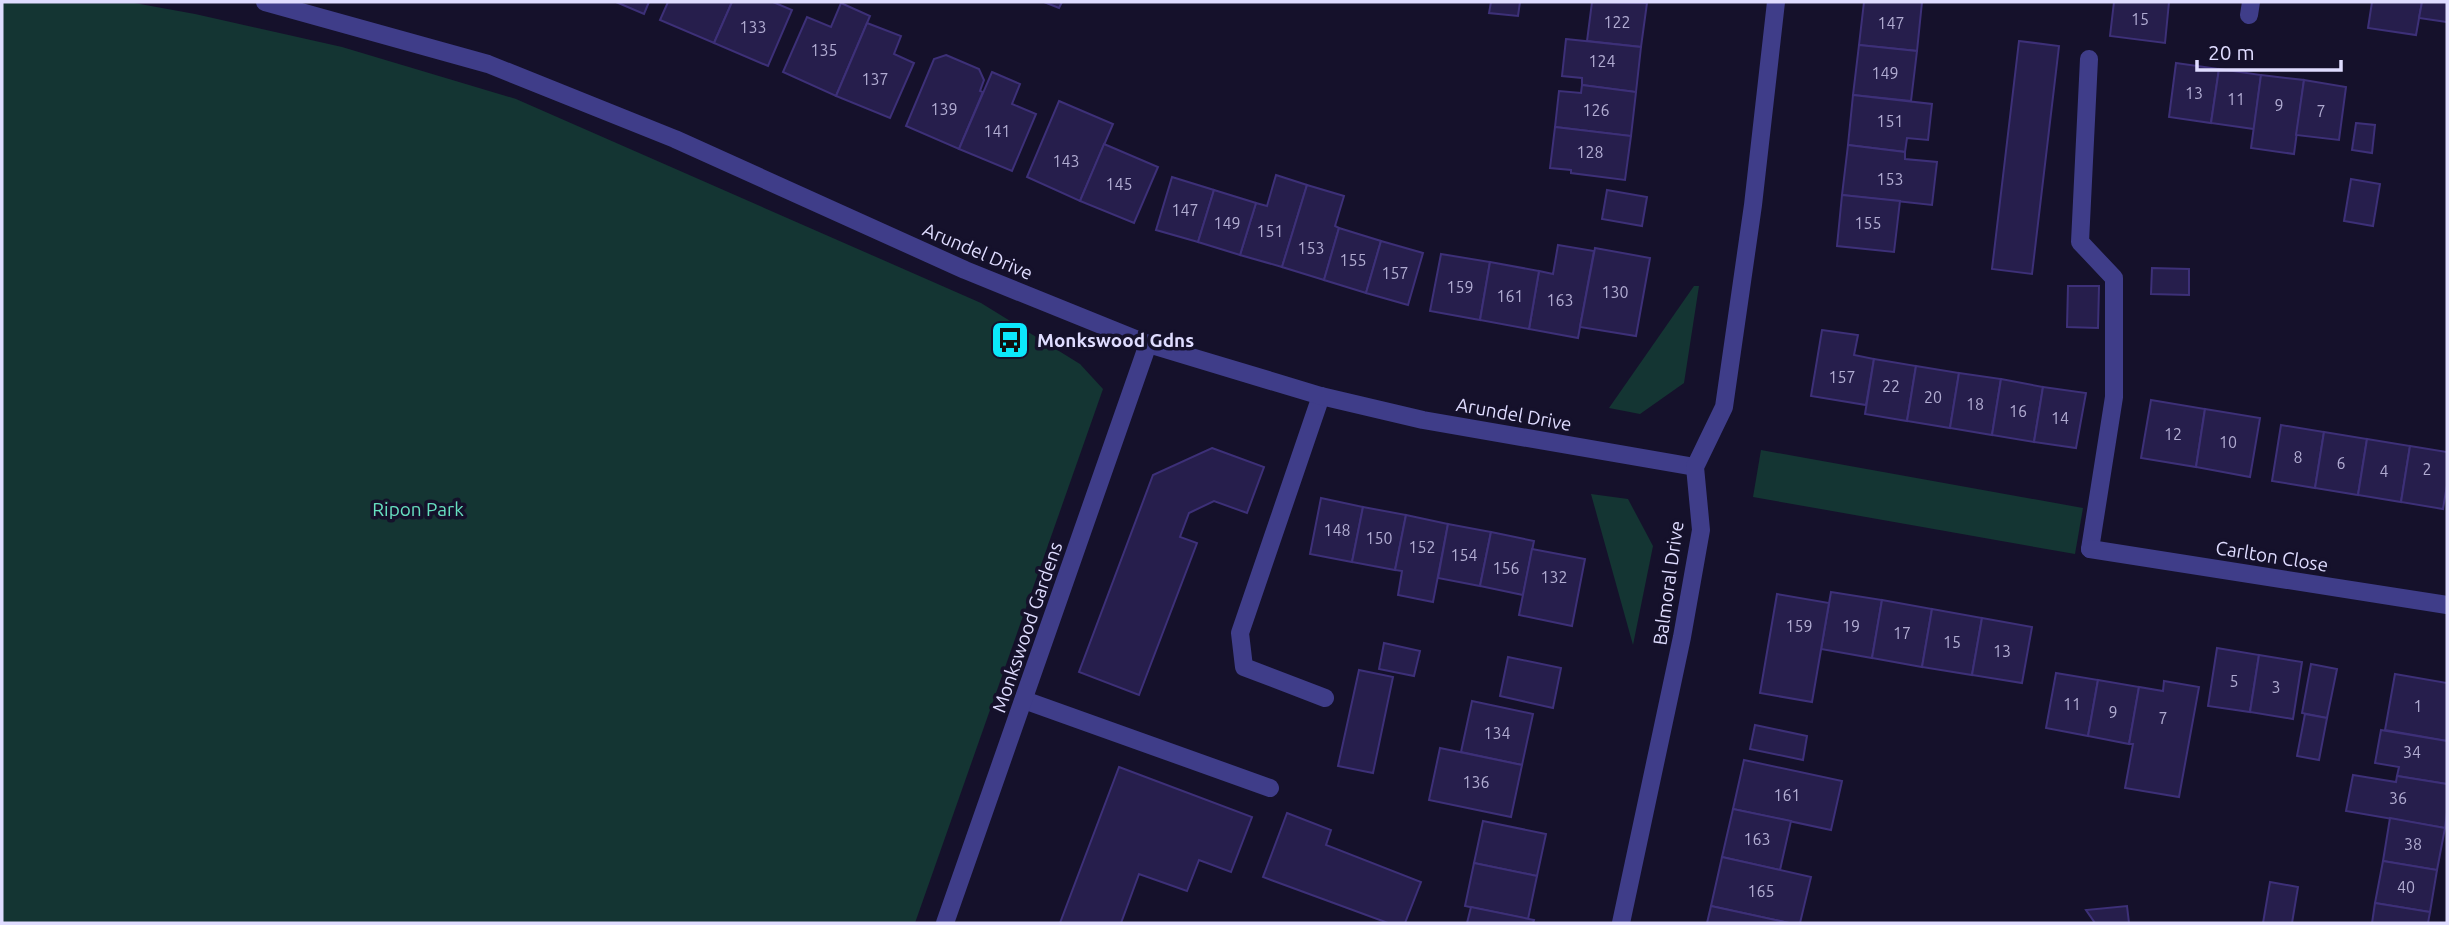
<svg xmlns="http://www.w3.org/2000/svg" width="2449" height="925" font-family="Ubuntu,sans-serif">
  <rect width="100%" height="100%" fill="#15112b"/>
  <g fill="#143533">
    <polygon points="2,2 129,2 195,14 342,47 516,99 981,303 1080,364 1103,389 915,923 2,923"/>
    <polygon points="1694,286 1699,286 1684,383 1640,414 1609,408"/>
    <polygon points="1761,450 2083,508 2075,554 1753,497"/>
    <polygon points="1591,494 1628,499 1653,546 1633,645"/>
  </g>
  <g fill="#261e4c" stroke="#3d3078" stroke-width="2">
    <polygon points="616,2 649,2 644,14"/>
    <polygon points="668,2 732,2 714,43 660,20"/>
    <polygon points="732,2 773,2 792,10 768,66 714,43"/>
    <polygon points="1044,2 1062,2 1059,8"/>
    <polygon points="1491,2 1520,2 1518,16 1489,13"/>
    <polygon points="1592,2 1647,3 1641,47 1587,41"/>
    <polygon points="1864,2 1922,2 1917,51 1859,45"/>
    <polygon points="2114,2 2169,2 2165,43 2110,36"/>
    <polygon points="2372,2 2422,2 2416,35 2368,28"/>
    <polygon points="2422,2 2447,2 2447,22 2419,18"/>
    <polygon points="841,3 870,16 836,96 783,72 807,17 831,27"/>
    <polygon points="867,23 901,36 894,54 914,63 890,118 836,96"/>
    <polygon points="1566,39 1641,47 1636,92 1582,85 1582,78 1562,76"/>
    <polygon points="2019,41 2059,46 2032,274 1992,269"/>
    <polygon points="1859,45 1917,51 1911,101 1853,95"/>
    <polygon points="946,55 979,69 984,80 980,91 983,92 959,149 906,126 934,59"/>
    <polygon points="2176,63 2219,69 2211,123 2169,117"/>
    <polygon points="2219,69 2261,75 2254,129 2211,123"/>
    <polygon points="992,72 1020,84 1012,104 1036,114 1012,171 959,149"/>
    <polygon points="2261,75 2304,80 2294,154 2251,148"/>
    <polygon points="2304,80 2346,87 2339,140 2296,135"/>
    <polygon points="1582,85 1636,92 1631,136 1555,127 1559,91 1581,93"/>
    <polygon points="1853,95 1932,104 1928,140 1907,138 1905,152 1848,145"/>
    <polygon points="1059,101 1113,124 1080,201 1027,177"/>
    <polygon points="2356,123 2375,125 2372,153 2352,150"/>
    <polygon points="1555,127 1631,136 1625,180 1571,173 1571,170 1550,168"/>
    <polygon points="1104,144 1158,167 1134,223 1080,201"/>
    <polygon points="1848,145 1905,152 1905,159 1937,162 1932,205 1842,195"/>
    <polygon points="1276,175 1307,185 1282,267 1240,255 1256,203 1267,206"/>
    <polygon points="1172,177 1214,190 1198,242 1156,230"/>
    <polygon points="2351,179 2380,184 2373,226 2344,221"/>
    <polygon points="1307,185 1344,196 1335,226 1339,228 1324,280 1282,267"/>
    <polygon points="1214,190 1256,203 1240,255 1198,242"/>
    <polygon points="1607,190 1647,197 1642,226 1602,219"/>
    <polygon points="1842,195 1900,201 1894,252 1837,246"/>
    <polygon points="1339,228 1381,241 1366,293 1324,280"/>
    <polygon points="1381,241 1423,253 1408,305 1366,293"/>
    <polygon points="1558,245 1594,251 1578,338 1529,329 1539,271 1553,274"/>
    <polygon points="1595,248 1650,258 1636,336 1580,327"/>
    <polygon points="1441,254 1490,262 1480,320 1430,311"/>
    <polygon points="1490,262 1539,271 1529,329 1480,320"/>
    <polygon points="2152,268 2189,269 2189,295 2151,294"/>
    <polygon points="2068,286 2099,286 2098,328 2067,327"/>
    <polygon points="1822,330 1858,335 1854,355 1874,359 1866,405 1811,396"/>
    <polygon points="1874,359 1916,366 1907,421 1865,414"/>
    <polygon points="1916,366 1959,373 1950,428 1907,421"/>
    <polygon points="1959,373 2001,379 1992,435 1950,428"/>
    <polygon points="2001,379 2043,387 2034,442 1992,435"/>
    <polygon points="2043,387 2086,393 2076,448 2034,442"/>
    <polygon points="2151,400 2205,409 2196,467 2141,458"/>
    <polygon points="2205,409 2260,418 2250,477 2196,467"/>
    <polygon points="2281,425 2324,432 2315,488 2272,481"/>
    <polygon points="2324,432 2367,439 2358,495 2315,488"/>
    <polygon points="2367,439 2410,446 2401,502 2358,495"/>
    <polygon points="2410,446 2447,452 2447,485 2443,509 2401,502"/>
    <polygon points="1212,448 1264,467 1247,513 1214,501 1189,513 1180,537 1197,543 1139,695 1079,672 1153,475"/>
    <polygon points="1321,498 1363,507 1352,562 1310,554"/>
    <polygon points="1363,507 1406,515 1395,570 1352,562"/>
    <polygon points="1406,515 1448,524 1433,602 1398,595 1402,571 1395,570"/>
    <polygon points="1448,524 1491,532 1480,586 1438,578"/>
    <polygon points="1491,532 1534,541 1523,595 1480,586"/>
    <polygon points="1532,549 1585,559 1572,626 1519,615"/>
    <polygon points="1831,592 1882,600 1872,658 1821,649"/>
    <polygon points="1777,594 1829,603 1812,702 1760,693"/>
    <polygon points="1882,600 1932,609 1922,667 1872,658"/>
    <polygon points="1932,609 1982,618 1972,675 1922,667"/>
    <polygon points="1982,618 2032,627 2022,683 1972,675"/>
    <polygon points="1384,643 1420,651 1414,676 1379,669"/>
    <polygon points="2217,648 2259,655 2250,712 2208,706"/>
    <polygon points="2259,655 2302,662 2293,719 2250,712"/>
    <polygon points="1508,657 1561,668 1553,708 1500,696"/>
    <polygon points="2311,664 2337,669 2327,718 2302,713"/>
    <polygon points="1359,670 1393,677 1373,773 1338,766"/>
    <polygon points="2056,673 2098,680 2088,736 2046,728"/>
    <polygon points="2395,674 2447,683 2447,741 2385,730"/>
    <polygon points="2098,680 2139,687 2129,744 2088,736"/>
    <polygon points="2164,681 2199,687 2179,797 2125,788 2133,744 2129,744 2139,687 2163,691"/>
    <polygon points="1472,701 1533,714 1522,765 1461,752"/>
    <polygon points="2305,714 2327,718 2319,760 2297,756"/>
    <polygon points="1755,725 1807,736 1803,760 1750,749"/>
    <polygon points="2381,730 2447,741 2447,784 2397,776 2399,767 2375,763"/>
    <polygon points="1440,748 1522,765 1511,817 1429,800"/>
    <polygon points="1744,760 1842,781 1831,830 1733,809"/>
    <polygon points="1119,767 1252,817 1231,872 1199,860 1187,891 1139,874 1121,923 1060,923"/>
    <polygon points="2353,775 2396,782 2397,776 2447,784 2447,812 2445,828 2346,811"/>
    <polygon points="1733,809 1791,821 1780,870 1722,857"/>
    <polygon points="1287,813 1331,830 1326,845 1421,882 1405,923 1388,923 1263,877"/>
    <polygon points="2390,818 2445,828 2437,870 2383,861"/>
    <polygon points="1483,821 1546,834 1537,876 1474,863"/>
    <polygon points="1722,857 1811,877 1800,923 1789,923 1711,906"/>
    <polygon points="2383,861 2437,870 2430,912 2375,903"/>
    <polygon points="1474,863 1537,876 1528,919 1465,906"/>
    <polygon points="2270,882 2298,887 2292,923 2263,923"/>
    <polygon points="2375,903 2430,912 2428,923 2372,923"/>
    <polygon points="1711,906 1789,923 1707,923"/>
    <polygon points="2127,906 2129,923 2095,923 2086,910"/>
    <polygon points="1471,907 1534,920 1533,923 1467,923"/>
  </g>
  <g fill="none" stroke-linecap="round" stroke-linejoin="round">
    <g stroke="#3f3d89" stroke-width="18">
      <polyline points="2089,59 2080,242 2114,278 2114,397 2090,549"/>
      <polyline points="1321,396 1240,633 1244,667 1325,698"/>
      <polyline points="1024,700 1270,788"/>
    </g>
    <g stroke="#3f3d89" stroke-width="18">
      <polyline points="265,2 488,64 675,139 965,270 1148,344 1321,396 1423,420 1695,467"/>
      <polyline points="2249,15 2251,2"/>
      <polyline points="2090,549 2447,605"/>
      <polyline points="945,923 1148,344"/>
      <polyline points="1621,923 1682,637 1701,530 1695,467 1724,407 1753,205 1776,2"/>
    </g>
  </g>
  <defs>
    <symbol id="bus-square" viewBox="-11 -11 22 22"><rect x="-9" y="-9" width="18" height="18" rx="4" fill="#0be8fc" stroke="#15112b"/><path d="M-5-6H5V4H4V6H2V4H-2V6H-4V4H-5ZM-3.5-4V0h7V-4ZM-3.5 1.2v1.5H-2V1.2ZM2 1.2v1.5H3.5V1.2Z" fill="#111"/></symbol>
  </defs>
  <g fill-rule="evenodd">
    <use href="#bus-square" x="988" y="318" width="44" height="44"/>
  </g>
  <g text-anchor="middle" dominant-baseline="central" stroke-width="7" stroke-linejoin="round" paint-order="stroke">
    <g font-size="16" fill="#b1acd2">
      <text x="2140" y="19">15</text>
      <text x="1617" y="22">122</text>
      <text x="1891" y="23">147</text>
      <text x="753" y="27">133</text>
      <text x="824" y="50">135</text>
      <text x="1602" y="61">124</text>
      <text x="1885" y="73">149</text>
      <text x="875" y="79">137</text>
      <text x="2194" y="93">13</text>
      <text x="2236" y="99">11</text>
      <text x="2279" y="105">9</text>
      <text x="944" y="109">139</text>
      <text x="1596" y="110">126</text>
      <text x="2321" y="111">7</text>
      <text x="1890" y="121">151</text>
      <text x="997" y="131">141</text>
      <text x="1590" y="152">128</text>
      <text x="1066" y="161">143</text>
      <text x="1890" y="179">153</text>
      <text x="1119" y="184">145</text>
      <text x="1185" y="210">147</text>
      <text x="1227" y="223">149</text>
      <text x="1868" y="223">155</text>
      <text x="1270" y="231">151</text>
      <text x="1311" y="248">153</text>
      <text x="1353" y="260">155</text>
      <text x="1395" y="273">157</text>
      <text x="1460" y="287">159</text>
      <text x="1615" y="292">130</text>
      <text x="1510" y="296">161</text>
      <text x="1560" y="300">163</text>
      <text x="1842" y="377">157</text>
      <text x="1891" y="386">22</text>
      <text x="1933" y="397">20</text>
      <text x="1975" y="404">18</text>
      <text x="2018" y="411">16</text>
      <text x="2060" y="418">14</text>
      <text x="2173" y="434">12</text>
      <text x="2228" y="442">10</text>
      <text x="2298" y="457">8</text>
      <text x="2341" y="463">6</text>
      <text x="2427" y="469">2</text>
      <text x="2384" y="471">4</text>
      <text x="1337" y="530">148</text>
      <text x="1379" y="538">150</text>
      <text x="1422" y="547">152</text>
      <text x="1464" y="555">154</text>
      <text x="1506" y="568">156</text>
      <text x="1554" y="577">132</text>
      <text x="1799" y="626">159</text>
      <text x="1851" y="626">19</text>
      <text x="1902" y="633">17</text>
      <text x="1952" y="642">15</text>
      <text x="2002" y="651">13</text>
      <text x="2234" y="681">5</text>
      <text x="2276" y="687">3</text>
      <text x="2072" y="704">11</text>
      <text x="2418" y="706">1</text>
      <text x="2113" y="712">9</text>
      <text x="2163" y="718">7</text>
      <text x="1497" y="733">134</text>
      <text x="2412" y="752">34</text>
      <text x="1476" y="782">136</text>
      <text x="1787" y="795">161</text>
      <text x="2398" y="798">36</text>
      <text x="1757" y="839">163</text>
      <text x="2413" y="844">38</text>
      <text x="2406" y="887">40</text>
      <text x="1761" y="891">165</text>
    </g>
    <g font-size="19" fill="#dfdcff" stroke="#15112b">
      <text transform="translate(978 251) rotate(23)">Arundel Drive</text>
      <text transform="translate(1514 414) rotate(10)">Arundel Drive</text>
      <text transform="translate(2272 556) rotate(9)">Carlton Close</text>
      <text transform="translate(1668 583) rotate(-82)">Balmoral Drive</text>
      <text transform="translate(1027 627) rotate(-71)">Monkswood Gardens</text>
    </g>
    <g font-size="19" font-weight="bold" fill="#dfdcff" stroke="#15112b" text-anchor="start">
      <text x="1037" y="340">Monkswood Gdns</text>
    </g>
    <g font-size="19" fill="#67e0c0" stroke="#15112b">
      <text x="418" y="509">Ripon Park</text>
    </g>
  </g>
  <rect width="2449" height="925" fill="none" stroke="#dfdcff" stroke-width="7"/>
  <path d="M2197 60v10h144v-10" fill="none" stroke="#dfdcff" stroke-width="3.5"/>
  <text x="2208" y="60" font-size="21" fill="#dfdcff" stroke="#15112b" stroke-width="5" paint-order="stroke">20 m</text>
</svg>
